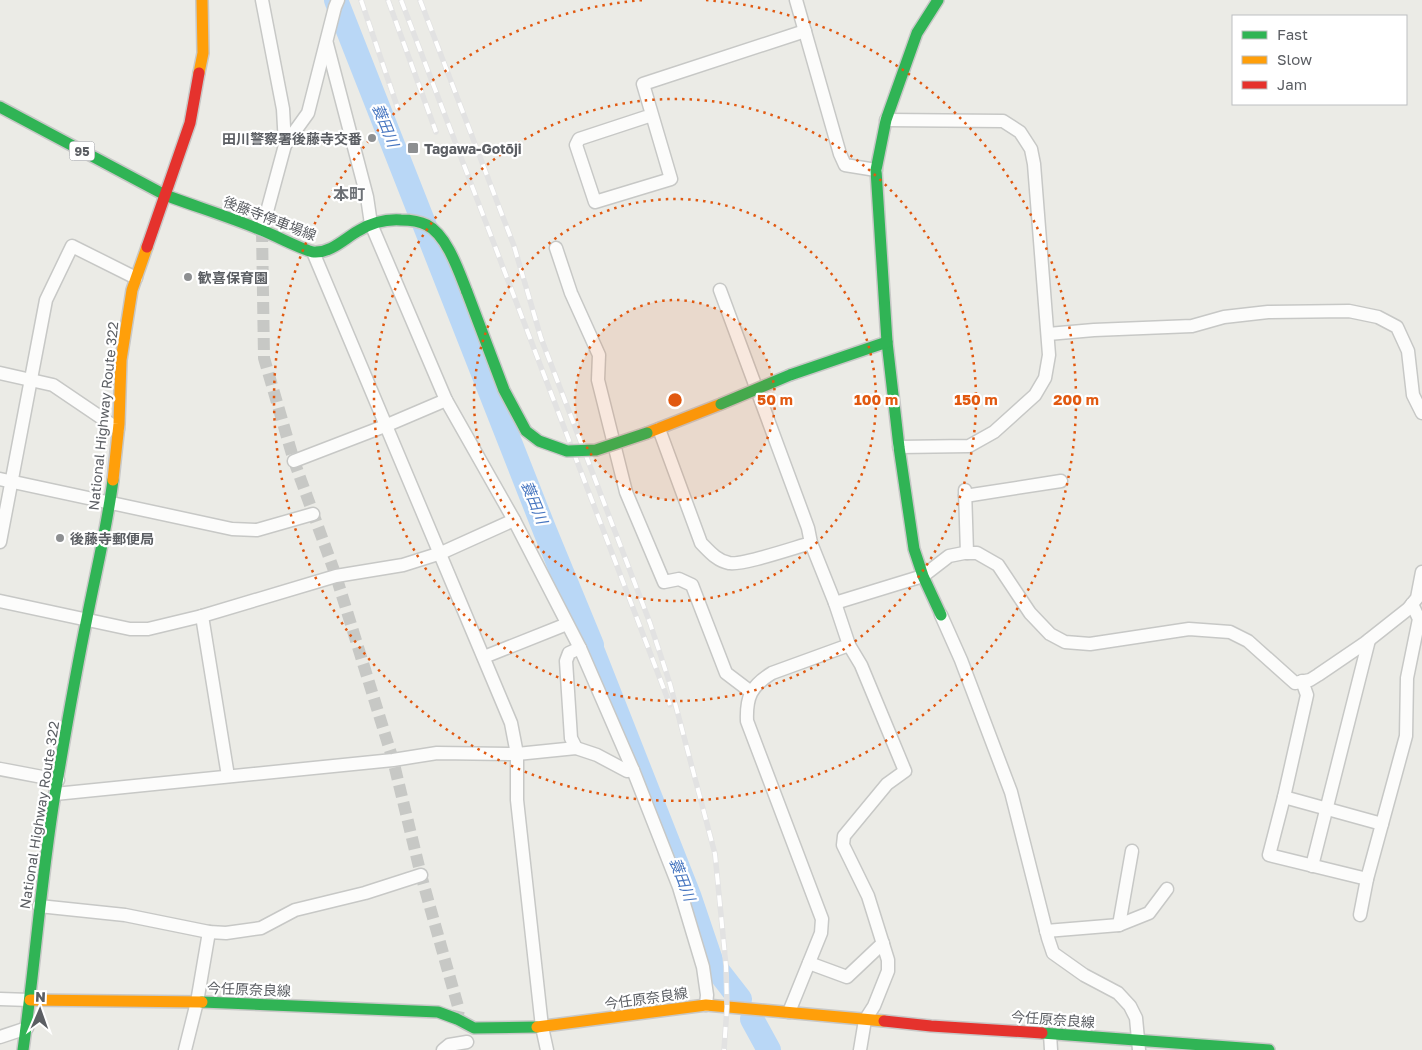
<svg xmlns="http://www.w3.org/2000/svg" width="1422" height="1050" font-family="'Golos Text','Noto Sans JP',sans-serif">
  <rect width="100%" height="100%" fill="#ebebe6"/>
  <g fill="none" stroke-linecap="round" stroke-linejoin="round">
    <g stroke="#b9d7f6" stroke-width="24">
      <polyline points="336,0 545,531 592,645 592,649 690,898 712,963 740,999"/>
      <polyline points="752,1019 769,1050"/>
    </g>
    <polyline stroke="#c7c8c5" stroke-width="12" stroke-dasharray="12 6" stroke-linecap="butt" points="262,230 264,358 294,461 336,576 393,760 421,875 459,1010 457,1019"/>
    <defs>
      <g id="street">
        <polyline points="262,0 283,109 285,145 262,230"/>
        <polyline points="796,0 840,154 845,165 876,170"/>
        <polyline points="327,44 367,197 371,224 446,400 514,520 580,648 633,770 679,887 703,967 707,995 706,1005"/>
        <polyline points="652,115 579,139 576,145 595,202 671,179 643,84 805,31"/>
        <polyline points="886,120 1003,121 1020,132 1031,149 1034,164 1049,355 1045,378 1035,395 994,432 969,446 899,447"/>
        <polyline points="285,145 308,113 335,7 338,0"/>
        <polyline points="556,248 571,293 599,355 598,380 626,492 664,582 679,579 692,585 726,673 751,692"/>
        <polyline points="313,252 511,723 517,754 517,800 542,1027 547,1050"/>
        <polyline points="720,290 808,528 811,543"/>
        <polyline points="1048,334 1094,330 1192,326 1224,317 1268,312 1349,311 1378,317 1397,327 1408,351 1413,395 1422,413"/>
        <polyline points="0,373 53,385 118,429"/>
        <path d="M659,429L701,543C709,551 717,561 729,563C741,566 796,547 811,543L835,603L849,645L772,673C751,686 746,697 747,721L822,919L821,933L789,1012"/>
        <polyline points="294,461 385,426 446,400"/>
        <polyline points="0,479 232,529 257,530 313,514"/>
        <polyline points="965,490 967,553"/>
        <polyline points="965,496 1061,481"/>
        <polyline points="0,542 46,300 72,246 136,278"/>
        <polyline points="0,601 130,629 148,629 202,616 336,576 403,565 441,553 514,520"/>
        <polyline points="835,603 923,576 949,556 964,553 977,553 998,565 1030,613 1050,634 1065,642 1090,644 1189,629 1230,632 1248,641 1295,683 1310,680 1318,675 1365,643 1408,609 1417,598 1422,572"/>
        <polyline points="941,615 961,660 1011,792 1048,938 1053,953 1084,975 1118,993 1130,1006 1136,1018 1139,1050"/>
        <polyline points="202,616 228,776"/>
        <polyline points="849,645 861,665 905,771 887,784 844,836 843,845 868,896 888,960 888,971 874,1006 865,1020 860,1050"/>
        <polyline points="484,657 567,624"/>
        <polyline points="1302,681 1307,695 1284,797 1269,855 1367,879 1406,736 1407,678 1419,619 1412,604"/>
        <polyline points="576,748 571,738 566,661 569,653 580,648"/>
        <polyline points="0,769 58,780"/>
        <polyline points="55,794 393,760 437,753 517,754 576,748 597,755 627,771 633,770"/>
        <polyline points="1284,797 1382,824"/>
        <polyline points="1312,866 1369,640"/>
        <polyline points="39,906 125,915 209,932 226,933 261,928 295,910 365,893 421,875"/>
        <polyline points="1360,915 1367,879"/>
        <polyline points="1119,925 1132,851"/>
        <polyline points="1046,931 1119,925 1149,913 1167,889"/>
        <polyline points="809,963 847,977 883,943"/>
        <polyline points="0,999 30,1000"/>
        <polyline points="1050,1034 1051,1050"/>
        <polyline points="0,1037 27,1028"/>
        <polyline points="185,1050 197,1002 209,932"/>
        <polyline points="443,1050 449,1045 467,1042"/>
      </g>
      <g id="fast">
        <polyline points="938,0 917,33 886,120 876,170 887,342 899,447 914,549 923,576 941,615"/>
        <polyline points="0,107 165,195"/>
        <path d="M165,195C197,207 230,217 261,230C273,234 304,251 314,252C331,253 344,239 358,231C371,223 385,219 401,220C409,220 419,221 427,225C447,235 459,272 467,292"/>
        <polyline points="790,375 887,342"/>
        <polyline points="202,1002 438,1012 457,1019 474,1028 537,1027"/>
        <polyline points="1042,1033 1269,1050"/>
        <path d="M23,1050C35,965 41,879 55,794C65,735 75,676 87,618C96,572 107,527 113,480"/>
      </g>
      <g id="slow">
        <polyline points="199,73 203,53 202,0"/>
        <polyline points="647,433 721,404"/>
        <polyline points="113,480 119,424 121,360 132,290 147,247"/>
        <polyline points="30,1000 202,1002"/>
        <polyline points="537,1027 706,1005 884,1021"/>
      </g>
      <g id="jam">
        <polyline points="147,247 190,123 199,73"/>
        <polyline points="884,1021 931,1026 1042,1033"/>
      </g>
    </defs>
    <use href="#street" stroke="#c7c8c6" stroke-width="15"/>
    <use href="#fast" stroke="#c8c8c7" stroke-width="14"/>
    <use href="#slow" stroke="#c8c8c7" stroke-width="14"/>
    <use href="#jam" stroke="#c8c8c7" stroke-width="14"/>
    <use href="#street" stroke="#fcfcfb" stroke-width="12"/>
    <use href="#fast" stroke="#30b455" stroke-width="11"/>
    <use href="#slow" stroke="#ff9f0a" stroke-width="11"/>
    <use href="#jam" stroke="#e5322d" stroke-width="11"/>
    <defs>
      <g id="rail">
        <polyline points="361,0 398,109"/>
        <polyline points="388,0 436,132"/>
        <polyline points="401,0 670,705"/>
        <polyline points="420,0 501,212 514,246 541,338 650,623 670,684 715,854 726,966 727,1007 724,1050"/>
      </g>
    </defs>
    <use href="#rail" stroke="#e2e2e2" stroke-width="5.5"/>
    <use href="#rail" stroke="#fff" stroke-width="4" stroke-dasharray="11" stroke-linecap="butt"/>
    <defs>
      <g id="fast-bridge">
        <polyline points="467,292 504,390 526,431 539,441 567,451 596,450 647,433"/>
        <polyline points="721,404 790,375"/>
      </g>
    </defs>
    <use href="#fast-bridge" stroke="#c8c8c7" stroke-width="14" stroke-linecap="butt"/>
    <use href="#fast-bridge" stroke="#30b455" stroke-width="11"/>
  </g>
  <circle cx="675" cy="400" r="100" fill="#e15910" fill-opacity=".12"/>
  <g fill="none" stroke="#e15910" stroke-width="2.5" stroke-dasharray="2.5 5">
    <circle cx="675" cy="400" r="100"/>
    <circle cx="675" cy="400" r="201"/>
    <circle cx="675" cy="400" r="301"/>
    <path d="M706 0A401 401 0 1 1 644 0"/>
  </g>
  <g fill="#8d8f91" stroke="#fff" stroke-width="2">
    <circle cx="372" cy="138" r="5"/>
    <rect x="407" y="142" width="12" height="12" rx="2.5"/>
    <circle cx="188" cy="277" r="5"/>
    <circle cx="60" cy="538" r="5"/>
  </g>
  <g text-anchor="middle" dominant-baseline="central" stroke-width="4.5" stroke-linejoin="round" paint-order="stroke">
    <rect fill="#fff" stroke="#8c8e92" stroke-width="1" x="69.5" y="141.5" width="25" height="19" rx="4"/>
    <g font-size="12" font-weight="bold" fill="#5b5e63">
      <text x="82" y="151">95</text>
    </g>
    <g font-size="14" font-weight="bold" fill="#5b5e63" stroke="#fff" text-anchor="start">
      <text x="362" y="138" text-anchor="end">田川警察署後藤寺交番</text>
      <text x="424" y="148">Tagawa-Gotōji</text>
      <text x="198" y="277">歓喜保育園</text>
      <text x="70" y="538">後藤寺郵便局</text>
    </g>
    <g font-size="14" fill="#5b5e63" stroke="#fff">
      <text transform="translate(270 218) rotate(21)">後藤寺停車場線</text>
      <text transform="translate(103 416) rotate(-84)">National Highway Route 322</text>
      <text transform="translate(39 815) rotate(-81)">National Highway Route 322</text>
      <text transform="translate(249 989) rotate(2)">今任原奈良線</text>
      <text transform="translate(646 998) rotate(-8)">今任原奈良線</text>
      <text transform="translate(1053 1019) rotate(4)">今任原奈良線</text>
    </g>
    <g font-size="15" font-style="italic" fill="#4776c0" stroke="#fff">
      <text transform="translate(386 125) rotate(68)">蓑田川</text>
      <text transform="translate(535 502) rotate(68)">蓑田川</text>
      <text transform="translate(683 879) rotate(69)">蓑田川</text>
    </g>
    <g font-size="16" font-weight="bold" fill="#6c7075" stroke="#fff">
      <text x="349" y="194">本町</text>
    </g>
  </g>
  <circle cx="675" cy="400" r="8" fill="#e15910" stroke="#fff" stroke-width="2.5"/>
  <g font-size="15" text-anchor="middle" font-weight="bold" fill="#e15910" stroke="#fff" stroke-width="4.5" stroke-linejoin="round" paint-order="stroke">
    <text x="775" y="405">50 m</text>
    <text x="876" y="405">100 m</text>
    <text x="976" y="405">150 m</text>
    <text x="1076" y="405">200 m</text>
  </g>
  <rect x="1232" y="15" width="175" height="90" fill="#ffffff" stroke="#bdbfc1"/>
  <rect x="1242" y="31" width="25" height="8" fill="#30b455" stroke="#bdbfc1"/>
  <text x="1277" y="40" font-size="15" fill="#5b5e63">Fast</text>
  <rect x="1242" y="56" width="25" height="8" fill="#ff9f0a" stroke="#bdbfc1"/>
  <text x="1277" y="65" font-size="15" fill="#5b5e63">Slow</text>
  <rect x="1242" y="81" width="25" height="8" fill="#e5322d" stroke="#bdbfc1"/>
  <text x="1277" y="90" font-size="15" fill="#5b5e63">Jam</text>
  <g transform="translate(40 1010) rotate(2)" stroke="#ffffff" stroke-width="4" paint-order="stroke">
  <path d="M0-4L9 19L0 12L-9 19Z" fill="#5b5e63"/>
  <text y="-8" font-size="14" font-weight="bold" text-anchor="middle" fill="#5b5e63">N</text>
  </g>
</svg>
